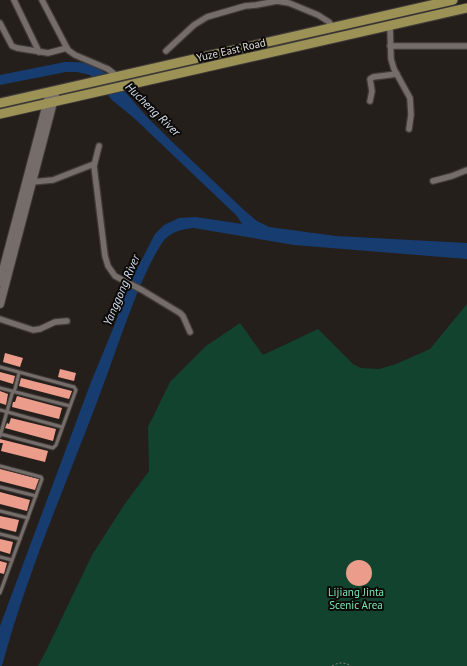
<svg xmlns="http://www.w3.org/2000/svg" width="467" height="666" font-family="'PT Sans',sans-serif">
  <rect width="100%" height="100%" fill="#251f1c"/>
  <polygon fill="#11432e" points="467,304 467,666 38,666 46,651 92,555 124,505 149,471 148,427 170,382 206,346 240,323 263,355 318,329 353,364 361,368 379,369 396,364 430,349"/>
  <path fill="#173c70" d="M65,62C76,62 88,62 98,68C118,80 132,101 148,118C180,150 213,180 245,211L257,221L269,227L336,236L467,243V259L294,245L194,228C182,229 169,232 162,243C152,258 145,275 138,291C123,328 111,365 97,402C64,489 26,576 2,666H0V626L91,382L117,319L128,280L139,265L155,234L164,225L179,218L196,217L242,224L237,216L134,118L112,100L90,75L77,72H66L0,85V75Z"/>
  <g fill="#ec9c8b">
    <polygon points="5,353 23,358 20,367 3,362"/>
    <polygon points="60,369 76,373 74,381 58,377"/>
    <polygon points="0,372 15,376 13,384 0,380"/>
    <polygon points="21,378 72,391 69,399 19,386"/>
    <polygon points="0,391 8,394 6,405 0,403"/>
    <polygon points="17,396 62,408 59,419 12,407 13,402 15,402"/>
    <polygon points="11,418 56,429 53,441 5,428 7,423 9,424"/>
    <polygon points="0,439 48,451 45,462 1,451 3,443 0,443"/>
    <polygon points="0,469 39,479 35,490 0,481"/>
    <polygon points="0,492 30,500 27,511 0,504"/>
    <polygon points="0,516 19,520 16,532 0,528"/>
    <polygon points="0,539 13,542 10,554 0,551"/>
    <circle cx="359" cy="573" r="13"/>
    <polygon points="0,561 7,563 4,574 0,573"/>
  </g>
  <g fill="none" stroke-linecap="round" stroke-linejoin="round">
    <defs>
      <g id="lane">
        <polyline points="0,367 74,387 76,390 56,445 53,448 0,434"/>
        <polyline points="0,388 70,406"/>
        <polyline points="0,410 62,427"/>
        <polyline points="0,436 12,394 15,389 19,373"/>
        <polyline points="0,466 41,477 42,479 0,593"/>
        <polyline points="0,487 36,496"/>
        <polyline points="0,511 28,518"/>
        <polyline points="0,534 20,539"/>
        <polyline points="0,557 12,560"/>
      </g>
      <g id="street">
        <polyline points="14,0 39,52"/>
        <polyline points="42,0 68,50 75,55 108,69 118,77"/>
        <polyline points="0,23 12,46 17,48 48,53 67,48"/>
        <polyline points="390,26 391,59 394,69 410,98 411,115 409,129"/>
        <polyline points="390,46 467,46"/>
        <polyline points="166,51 194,25 207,17 245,6 256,5 277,1 289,3 318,15 329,22 333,28"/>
        <polyline points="370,101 372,91 370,79 373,77 397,74"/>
        <polyline points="99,146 94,166 105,256 108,266 115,276 142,290 180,313 183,316 190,332"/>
        <polyline points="433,181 452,176 467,170"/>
        <polyline points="32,182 53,180 94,164"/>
        <polyline points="0,319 33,330 40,329 55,322 67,321"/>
      </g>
      <g id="secondary">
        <polyline points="0,282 50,92"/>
        <polyline points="0,304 56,91"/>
      </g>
      <g id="primary">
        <polyline points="0,103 453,0"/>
        <polyline points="0,114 467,8"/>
      </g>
    </defs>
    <use href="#lane" stroke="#403b39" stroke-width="5"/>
    <use href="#street" stroke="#403b39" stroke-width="8"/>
    <use href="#secondary" stroke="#403b39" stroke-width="10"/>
    <use href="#primary" stroke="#403b39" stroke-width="11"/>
    <path stroke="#85807e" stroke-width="1" stroke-dasharray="2 2" stroke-linecap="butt" d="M332,666C338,662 345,662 351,666"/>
    <use href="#lane" stroke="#756d6a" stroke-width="3"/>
    <use href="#street" stroke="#756d6a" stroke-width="5.5"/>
    <use href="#secondary" stroke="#756d6a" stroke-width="8"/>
    <use href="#primary" stroke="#9d9256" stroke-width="9"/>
  </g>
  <g text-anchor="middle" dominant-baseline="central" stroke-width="4" stroke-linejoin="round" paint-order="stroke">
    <g font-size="11" fill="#dfdbd9" stroke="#0c0a08">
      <text transform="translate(231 50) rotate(-13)">Yuze East Road</text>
    </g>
    <g font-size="11" fill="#77e8b3" stroke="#0c0a08">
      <text x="356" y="592">Lijiang Jinta<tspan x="356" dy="13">Scenic Area</tspan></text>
    </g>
    <g font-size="12" font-style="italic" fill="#d2ddee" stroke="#0c0a08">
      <text transform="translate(153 109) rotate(44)">Hucheng River</text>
      <text transform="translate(121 290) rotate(-67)">Yanggong River</text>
    </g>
  </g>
</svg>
